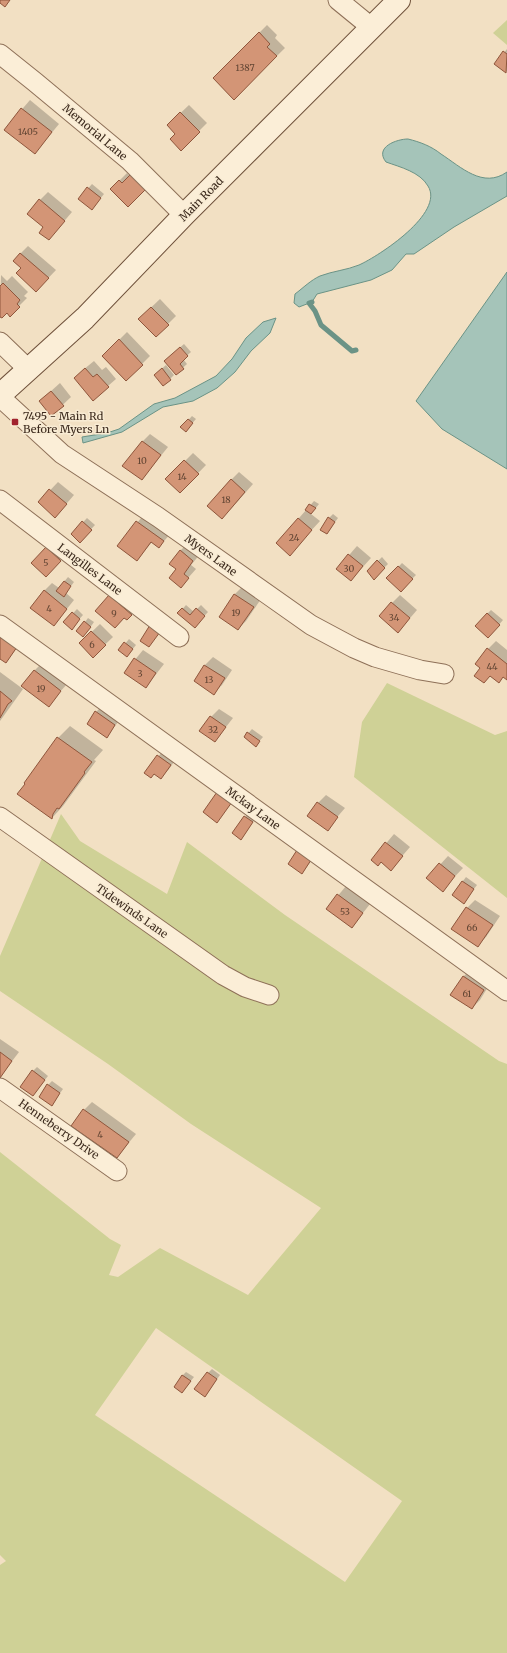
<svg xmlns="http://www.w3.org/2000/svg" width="507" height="1653" font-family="Merriweather,serif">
  <rect width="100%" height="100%" fill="#f2e0c3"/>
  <g fill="#cfd196" fill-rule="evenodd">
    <polygon points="507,20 507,45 493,33"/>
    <polygon points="387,683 495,735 507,731 507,898 354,777 362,722"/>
    <path d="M61,814L80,841L167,894L187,842L285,915L499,1061L507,1064V1653H0V1565L6,1561L0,1555V1152L110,1239L121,1245L109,1275L118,1277L160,1248L248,1295L321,1208L191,1124L108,1064L0,991V956ZM156,1328L402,1501L345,1582L95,1415Z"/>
  </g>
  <g fill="#a5c4b9" stroke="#6b9386">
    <path d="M408,139C420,142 431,146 441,154C461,167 483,189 507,172V196L454,227L414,254H406L392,270L371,280L317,294L312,302L299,307L294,303L295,294C303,288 311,280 320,276C333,271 347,270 359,265C379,256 445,213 428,186C420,172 400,167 386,162C374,147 397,139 408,139Z"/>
    <polygon points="507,272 507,469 442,429 416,401"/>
    <polygon points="276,318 270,333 251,351 235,372 217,388 193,401 163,407 122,432 83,443 82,437 107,433 119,429 154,404 175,398 216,376 232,359 246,338 263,322"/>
  </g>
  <g fill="#0003">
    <polygon points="267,25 277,35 275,38 285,48 234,98 214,78"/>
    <polygon points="507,49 507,71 506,72 495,64"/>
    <polygon points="30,100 59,124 35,153 5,129"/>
    <polygon points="189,105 207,123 181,149 176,134 168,125"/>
    <polygon points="139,168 152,182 128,205 119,181 127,173 130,176"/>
    <polygon points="92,184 104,194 95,205 79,199"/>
    <polygon points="48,192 72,212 49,239 40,200"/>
    <polygon points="28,246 56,270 36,291 23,268 20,254"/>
    <polygon points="1,275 7,281 12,276 28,292 24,296 27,298 10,315 7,312 0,315"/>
    <polygon points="160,299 176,316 156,336 139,319"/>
    <polygon points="127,332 150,356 126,380 103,356"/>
    <polygon points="184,344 191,352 183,359 187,364 176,374 169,357"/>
    <polygon points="94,361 102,370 106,367 116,379 93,399 83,370"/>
    <polygon points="166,365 174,375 164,385 159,371"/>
    <polygon points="60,383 71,397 52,415 40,401"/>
    <polygon points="192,416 196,419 189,427 182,427"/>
    <polygon points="150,434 168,447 142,479 142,442"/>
    <polygon points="193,453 206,465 180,492 167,479"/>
    <polygon points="239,472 253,484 230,510 231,480"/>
    <polygon points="58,482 74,495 55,517 39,502"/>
    <polygon points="314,501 319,504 311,514 320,521 297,546 277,543"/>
    <polygon points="145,513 171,533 159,547 152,542 137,560 119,546"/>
    <polygon points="333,514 338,518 327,533 329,518"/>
    <polygon points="87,518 95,525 80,541 72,534"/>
    <polygon points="55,539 68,552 46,575 32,563"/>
    <polygon points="188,543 201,553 191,565 196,569 181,586 177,569 180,551"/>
    <polygon points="357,546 371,558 351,580 337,569"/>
    <polygon points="382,557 388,564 374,578 368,571"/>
    <polygon points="402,563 416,575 401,590 388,578"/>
    <polygon points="68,577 74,582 66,593 74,600 54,625 44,591 52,583 59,588"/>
    <polygon points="243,586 261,599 246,621 238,629 220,616 235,594"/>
    <polygon points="400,595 417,610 398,632 392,603"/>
    <polygon points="110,596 135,611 127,619"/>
    <polygon points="186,605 194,612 201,605 208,612 198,623 179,613"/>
    <polygon points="77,609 83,615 75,624 65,622"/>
    <polygon points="491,610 503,620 492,633 487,614"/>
    <polygon points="88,618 94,622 87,632 85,622"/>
    <polygon points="100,624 113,637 93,656 80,643"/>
    <polygon points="24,639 6,662 0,657"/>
    <polygon points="129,639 136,645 127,656 120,650"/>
    <polygon points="496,641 507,650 507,679 504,676 491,675 484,682 481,668 488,649"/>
    <polygon points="143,650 164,664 146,687 125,672"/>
    <polygon points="213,657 232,670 222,685 214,693 195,681 205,665"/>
    <polygon points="42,663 68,683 48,705 34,671"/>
    <polygon points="0,672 23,689 0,721"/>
    <polygon points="104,704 123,716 106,737 96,712"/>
    <polygon points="219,709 233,718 215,741 211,717"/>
    <polygon points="70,726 103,750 94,760 96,761 63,806 52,818 27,784 58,738"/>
    <polygon points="252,729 263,737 256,745 245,737"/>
    <polygon points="166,747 178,756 169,769 161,777 155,773 145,773"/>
    <polygon points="239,794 217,821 204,812"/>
    <polygon points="326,795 345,808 327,829 318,803"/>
    <polygon points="249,813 256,818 241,838 245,817"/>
    <polygon points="394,834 410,847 391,869 382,862 378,865 372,860"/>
    <polygon points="298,851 318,852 302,873"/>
    <polygon points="448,856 463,868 442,890 428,878"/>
    <polygon points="466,877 477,885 467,898 453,894"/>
    <polygon points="346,886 370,904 352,927 327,909"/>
    <polygon points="475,900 500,916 486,937 478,945 467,908"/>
    <polygon points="471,969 491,982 480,1000 472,1008 463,977"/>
    <polygon points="0,1039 19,1052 0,1077"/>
    <polygon points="37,1067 48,1076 36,1091 33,1071"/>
    <polygon points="52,1081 63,1089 55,1100 48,1085"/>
    <polygon points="92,1102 136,1134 117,1157 84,1110"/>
    <polygon points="212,1369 220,1375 208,1392 208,1373"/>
    <polygon points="186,1372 194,1377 182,1392 183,1375"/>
  </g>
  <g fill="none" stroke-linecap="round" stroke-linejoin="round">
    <polyline stroke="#6b9386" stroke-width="5" points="312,302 309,303 315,311 321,325 352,351 356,350"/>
  </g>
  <g fill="#d39576" stroke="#8f563c">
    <polygon points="0,0 10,0 5,7 0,3"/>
    <polygon points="259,32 270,44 267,47 277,56 234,100 213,78"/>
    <polygon points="503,51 507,54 506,73 494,64"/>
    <polygon points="21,108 52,132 35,154 4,130"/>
    <polygon points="180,112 200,132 181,151 170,139 175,134 167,125"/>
    <polygon points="130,175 145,190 128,207 110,189 119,180 122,183"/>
    <polygon points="87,187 101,198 92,210 78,199"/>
    <polygon points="39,199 65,221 49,240 39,233 43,227 27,214"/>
    <polygon points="20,253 49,278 36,292 16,273 21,268 13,261"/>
    <polygon points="3,283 20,300 17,304 20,307 10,317 7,313 2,318 0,317 0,286"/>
    <polygon points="151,307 169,325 156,337 138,319"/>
    <polygon points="119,339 143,365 126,381 102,356"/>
    <polygon points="180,347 188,356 180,364 184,369 176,375 164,361"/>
    <polygon points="85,368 93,377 97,374 109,387 93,401 74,378"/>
    <polygon points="162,368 171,380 163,386 154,375"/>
    <polygon points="51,391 64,406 51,416 39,401"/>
    <polygon points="188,419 193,423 186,432 180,427"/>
    <polygon points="142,441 161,455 142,480 122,466"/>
    <polygon points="184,460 199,474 180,493 165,479"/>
    <polygon points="231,479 245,492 222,519 207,506"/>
    <polygon points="49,489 67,504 55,518 38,502"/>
    <polygon points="309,504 316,508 311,514 305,510"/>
    <polygon points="328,517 335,522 327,534 320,530"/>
    <polygon points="298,518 312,530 290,556 276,543"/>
    <polygon points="82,521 92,530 80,543 71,534"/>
    <polygon points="136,521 164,541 159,548 151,542 137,561 117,546"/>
    <polygon points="46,547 61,561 46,577 31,563"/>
    <polygon points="180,550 193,561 184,574 189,578 181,588 169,578 176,569 169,564"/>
    <polygon points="348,554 363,566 351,581 336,569"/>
    <polygon points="377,560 385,568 374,580 367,571"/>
    <polygon points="398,566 413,579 401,592 386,578"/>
    <polygon points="64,581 71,586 64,597 56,591"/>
    <polygon points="44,590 67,609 54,626 30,608"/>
    <polygon points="234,594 254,607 238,630 219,617"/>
    <polygon points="109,595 132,615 127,620 124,618 115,628 95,611"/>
    <polygon points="391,602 410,618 398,633 379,616"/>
    <polygon points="182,608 190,615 196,608 205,616 195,628 177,613"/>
    <polygon points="72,612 80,619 72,630 63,622"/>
    <polygon points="487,613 500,625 488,638 475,626"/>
    <polygon points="84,621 91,627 83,637 76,631"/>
    <polygon points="150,625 160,632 149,647 140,641"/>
    <polygon points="91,631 106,645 93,658 79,643"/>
    <polygon points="0,635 17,647 6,663 0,659"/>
    <polygon points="124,642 133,649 127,657 118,650"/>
    <polygon points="487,648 507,664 507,680 503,677 499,683 490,676 484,683 474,676 480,668 475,664"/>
    <polygon points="134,658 156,673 146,688 124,673"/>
    <polygon points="204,665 225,678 214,695 194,681"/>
    <polygon points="34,670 61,691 49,707 21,686"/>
    <polygon points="0,691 12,701 8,704 0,718"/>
    <polygon points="95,711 115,725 107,738 87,724"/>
    <polygon points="210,716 226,727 215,742 199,731"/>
    <polygon points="247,732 260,741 256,747 244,737"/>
    <polygon points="57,737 92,762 84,772 85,773 59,809 57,808 53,814 52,819 17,794 25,784 24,783"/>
    <polygon points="157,755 171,765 161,779 154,774 151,778 144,773"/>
    <polygon points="217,792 232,802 217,823 203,812"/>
    <polygon points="317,802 338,817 328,831 307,816"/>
    <polygon points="244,816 253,822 241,840 232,833"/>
    <polygon points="385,842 403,856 391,871 381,862 378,866 371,860"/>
    <polygon points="297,850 311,860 302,874 288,864"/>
    <polygon points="439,863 455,876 443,892 426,878"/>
    <polygon points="462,881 474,889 464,904 452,895"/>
    <polygon points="337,894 363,913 352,928 326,909"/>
    <polygon points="466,907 493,925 478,947 451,929"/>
    <polygon points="463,976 484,990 472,1009 450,995"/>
    <polygon points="0,1052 12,1061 0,1078"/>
    <polygon points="32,1070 45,1080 33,1096 20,1087"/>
    <polygon points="47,1084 60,1093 52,1106 39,1097"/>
    <polygon points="83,1109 129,1142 117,1158 71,1126"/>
    <polygon points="207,1372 217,1379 205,1397 194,1389"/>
    <polygon points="182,1375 191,1381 182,1393 174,1387"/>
  </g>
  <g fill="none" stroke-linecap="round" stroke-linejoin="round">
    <defs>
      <g id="minor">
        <polyline points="338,0 371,27"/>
        <polyline points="0,54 35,82 130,161 184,215"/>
        <polyline points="0,342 29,370"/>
        <polyline points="0,397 62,454 158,517 311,625 354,648 375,657 420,670 444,674"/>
        <polyline points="0,500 179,637"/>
        <polyline points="0,625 507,991"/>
        <polyline points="0,817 223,975 245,987 269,995"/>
        <polyline points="0,1088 117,1171"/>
      </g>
      <polyline id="secondary" points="0,395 85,318 184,215 399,0"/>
    </defs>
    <use href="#minor" stroke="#8e7058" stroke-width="21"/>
    <use href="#secondary" stroke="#6f513b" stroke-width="24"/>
    <use href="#minor" stroke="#fbeed7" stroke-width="19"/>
    <use href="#secondary" stroke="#fbeed7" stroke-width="22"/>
  </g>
  <rect fill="#a1232e" stroke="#f8ebd3" stroke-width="1.5" x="11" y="418" width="8" height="8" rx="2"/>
  <g text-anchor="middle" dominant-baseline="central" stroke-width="3" stroke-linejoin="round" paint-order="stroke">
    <g font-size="9" fill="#624533">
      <text x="245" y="67">1387</text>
      <text x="28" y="131">1405</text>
      <text x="142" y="460">10</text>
      <text x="182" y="476">14</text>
      <text x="226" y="499">18</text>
      <text x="294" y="537">24</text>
      <text x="46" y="562">5</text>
      <text x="349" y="568">30</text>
      <text x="49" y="608">4</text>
      <text x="236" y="612">19</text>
      <text x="114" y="613">9</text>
      <text x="394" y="617">34</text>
      <text x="92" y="644">6</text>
      <text x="492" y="666">44</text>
      <text x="140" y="673">3</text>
      <text x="209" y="679">13</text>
      <text x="41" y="688">19</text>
      <text x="213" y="729">32</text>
      <text x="345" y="911">53</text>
      <text x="472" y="927">66</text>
      <text x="467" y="993">61</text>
      <text x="100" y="1134">4</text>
    </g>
    <g font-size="11" fill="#3c2a1d" stroke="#f8ebd3">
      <text transform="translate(95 132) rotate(40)">Memorial Lane</text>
      <text transform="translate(201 199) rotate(-45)">Main Road</text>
      <text transform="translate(211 555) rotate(36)">Myers Lane</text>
      <text transform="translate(90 569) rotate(37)">Langilles Lane</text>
      <text transform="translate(253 808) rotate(36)">Mckay Lane</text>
      <text transform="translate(132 911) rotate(35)">Tidewinds Lane</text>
      <text transform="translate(59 1129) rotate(35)">Henneberry Drive</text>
    </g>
    <g font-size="11" fill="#3c2a1d" stroke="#f8ebd3" text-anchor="start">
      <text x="23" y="416">7495 - Main Rd<tspan x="23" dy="13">Before Myers Ln</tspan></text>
    </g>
  </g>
</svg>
